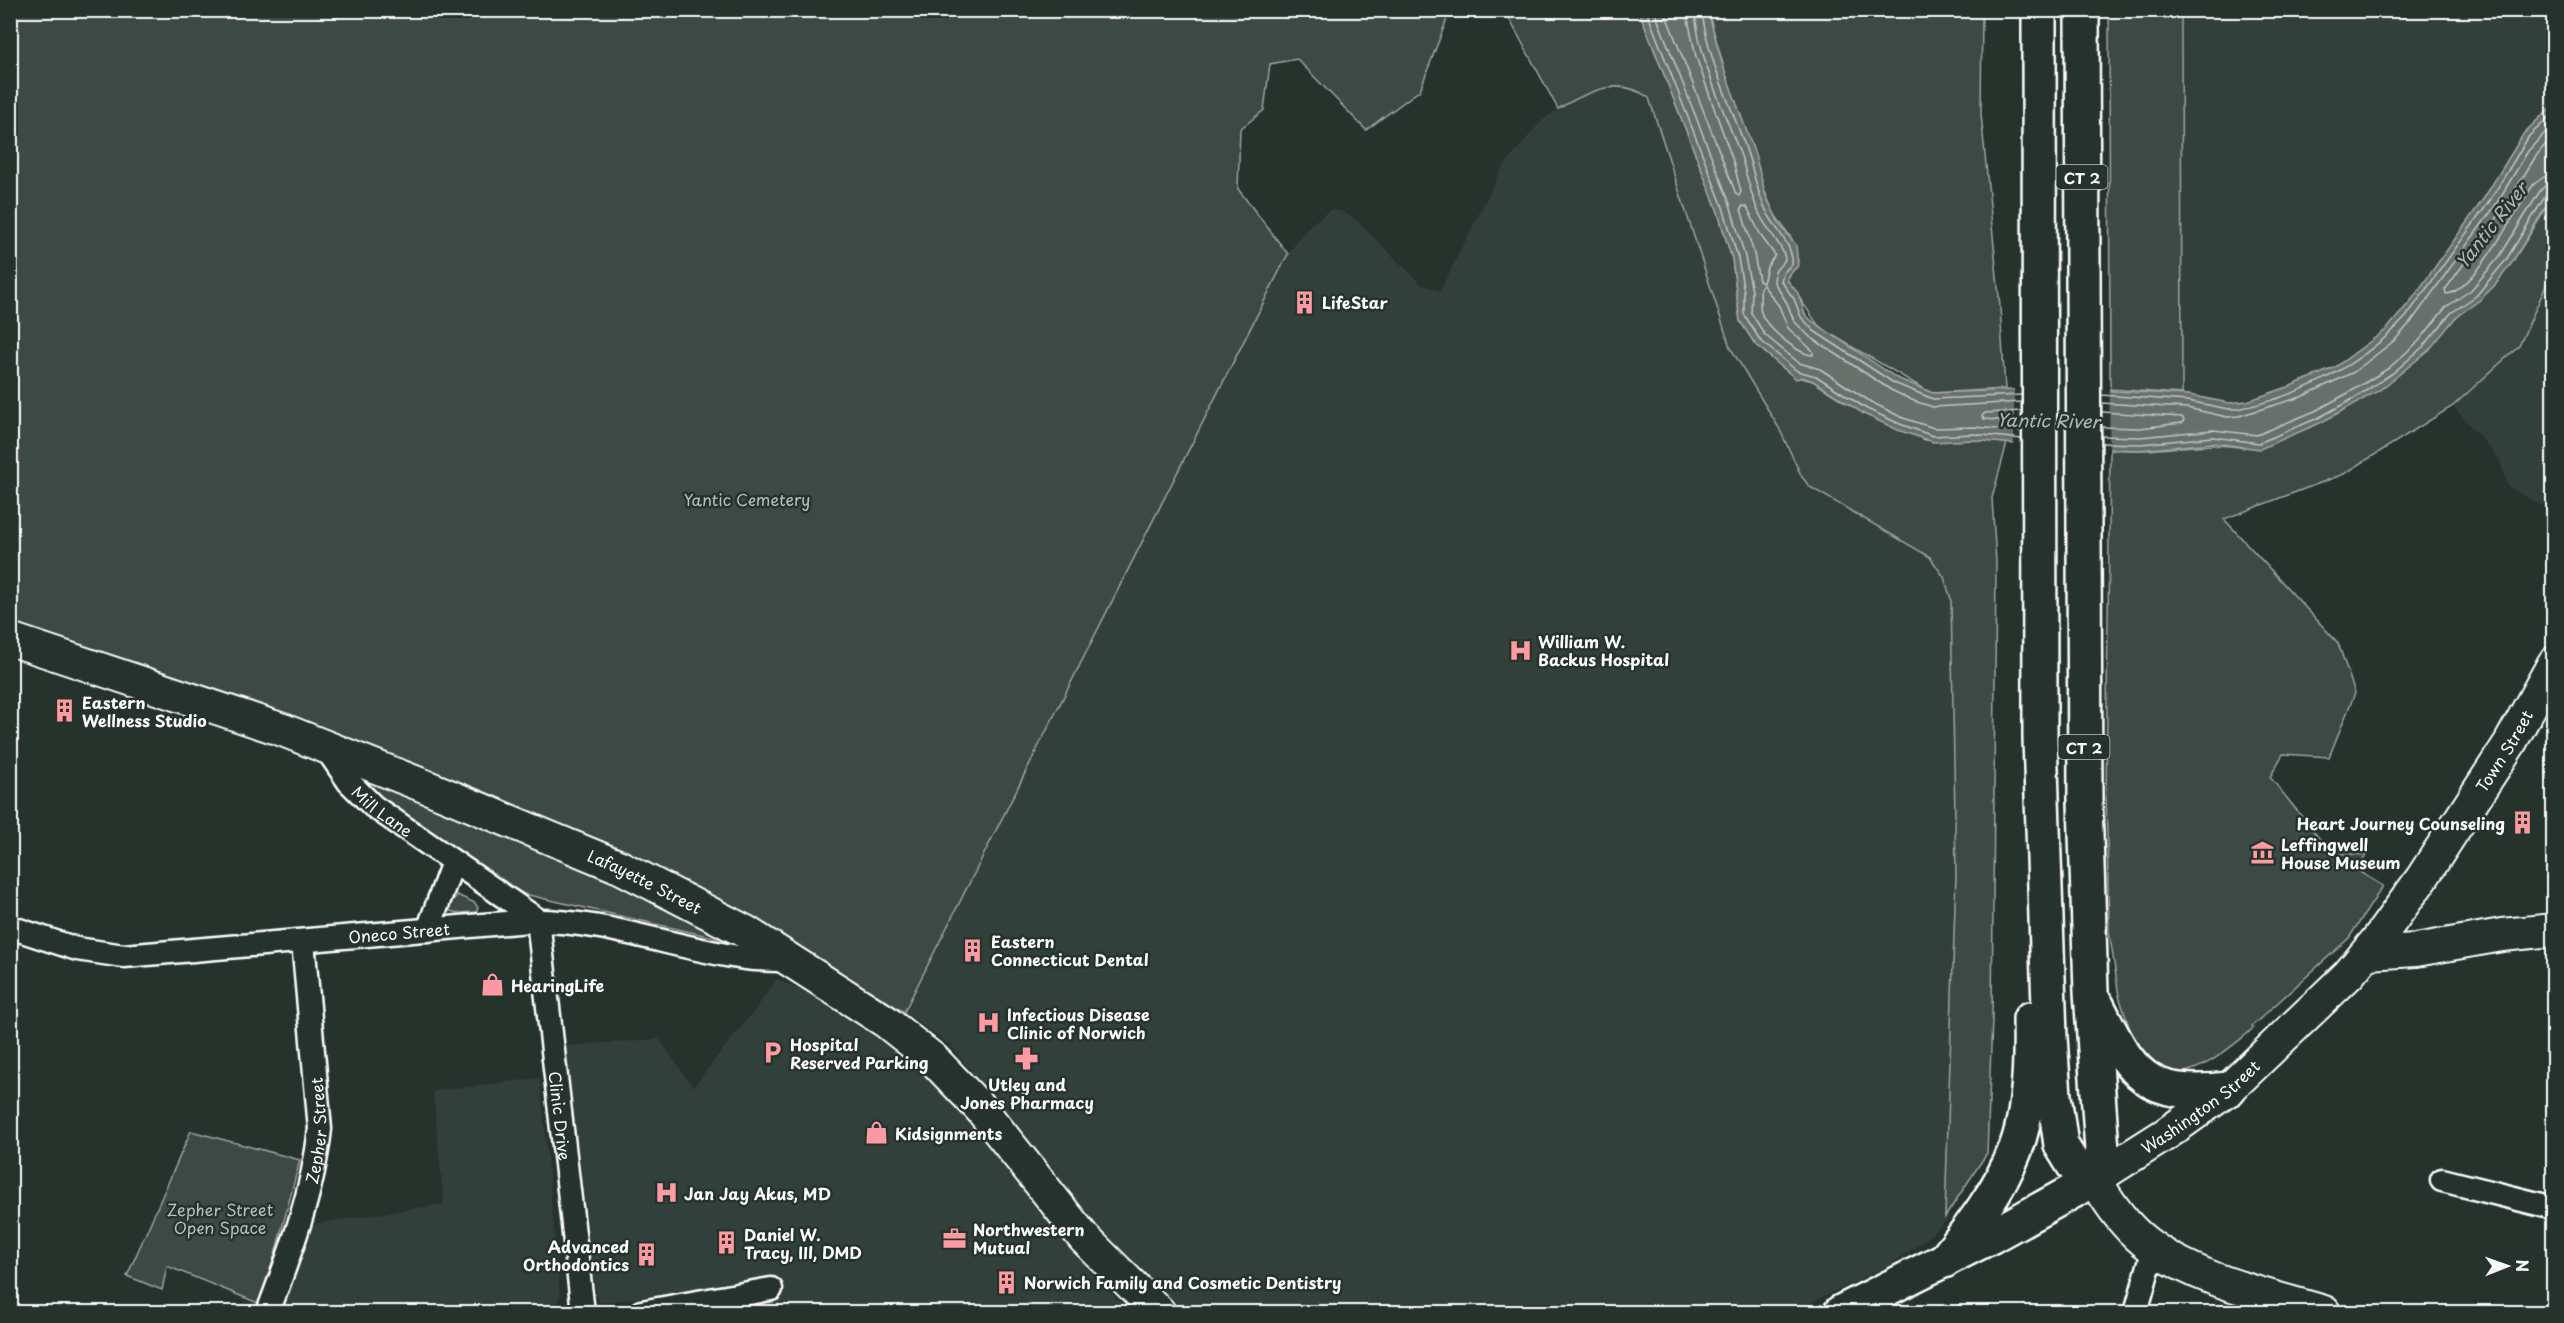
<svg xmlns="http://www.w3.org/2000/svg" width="2564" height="1323" font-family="'Playpen Sans',sans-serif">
  <rect width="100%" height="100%" fill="#26332d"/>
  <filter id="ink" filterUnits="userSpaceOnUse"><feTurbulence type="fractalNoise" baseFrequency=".0167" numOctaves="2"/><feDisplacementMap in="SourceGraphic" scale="12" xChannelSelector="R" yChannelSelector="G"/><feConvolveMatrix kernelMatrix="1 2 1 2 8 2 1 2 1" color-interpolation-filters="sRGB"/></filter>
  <g filter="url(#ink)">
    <g fill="#333f3a">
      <polygon points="2181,11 2553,11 2553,105 2524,133 2484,198 2401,314 2378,337 2334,368 2288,387 2237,403 2229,403 2182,394"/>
      <polygon points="1622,86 1642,91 1650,98 1730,347 1779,428 1794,461 1810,487 1930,557 1944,577 1948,586 1951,599 1956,873 1948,1219 1922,1242 1888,1266 1791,1312 1186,1312 1111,1242 950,1045 904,1012 1288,254 1308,227 1330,210 1341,211 1355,219 1422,285 1440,291 1501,170 1536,127 1549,115 1582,95 1603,88"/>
      <polygon points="2553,270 2553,508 2538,504 2508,486 2499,459 2453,406 2519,346"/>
      <polygon points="777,979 811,995 855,1023 885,1043 928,1079 952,1103 1093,1275 1130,1312 737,1312 777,1299 779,1294 770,1278 600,1303 596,1292 566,1046 659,1039 693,1087 754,1011"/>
      <polygon points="540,1078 560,1295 557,1306 552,1311 280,1312 314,1224 444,1204 433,1091"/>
    </g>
    <g fill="#3e4944" stroke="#9ea4a2" stroke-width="1.5">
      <path d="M11,11H1450L1420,90L1366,130L1297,59L1270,64L1264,110L1240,129L1238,189L1288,254L904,1012C784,936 659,867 528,810C360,737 184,683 11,625Z"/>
      <path d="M1505,11H1639L1717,209L1732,259L1740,321L1755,344L1793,376L1813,381L1845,402L1925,440H1973L2007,443L1992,498L1996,563L1992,1020L1987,1153L1945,1217L1956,873L1951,599L1944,577L1930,557L1810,487L1802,477L1779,428L1730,347L1649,98C1619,75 1587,92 1558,109Z"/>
      <polygon points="1708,11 1982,11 1981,114 2000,307 2005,389 1931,393 1820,328 1787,280 1798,261 1792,239 1773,212 1762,184 1728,82"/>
      <polygon points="2109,11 2181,11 2182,394 2110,389"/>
      <path d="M2553,198V270L2519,346L2453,406L2344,474L2224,519L2338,643L2355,693L2329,757L2283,754L2270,777L2331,853L2366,855L2358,871L2383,886L2349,938L2252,1026L2253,1028L2247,1034C2222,1054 2202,1072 2169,1075L2134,1042L2119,996L2109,930L2106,791L2110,450C2126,449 2142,451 2158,449C2187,447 2215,442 2244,448L2447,326L2511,264Z"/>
      <polygon points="369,779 576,862 730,941 524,894 480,869 367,790 364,783"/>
      <polygon points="457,895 475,903 478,908 476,912 458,913 450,911 451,903"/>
      <polygon points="191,1131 300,1160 273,1262 258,1303 167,1266 162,1290 127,1276"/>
    </g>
    <polygon fill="#67706c" stroke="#a4a9a7" stroke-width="1.5" points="1639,11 1708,11 1723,66 1755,154 1766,196 1780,225 1796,245 1798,266 1788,276 1787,280 1798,293 1805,314 1812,321 1897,378 1933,393 2059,388 2189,395 2229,403 2247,401 2288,387 2334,368 2387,329 2413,298 2484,198 2524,133 2553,105 2553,195 2511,264 2496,284 2480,300 2456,317 2429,350 2380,390 2320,423 2260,449 2213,443 2140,450 2058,448 1973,440 1933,442 1898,430 1864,414 1813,381 1802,377 1796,379 1755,344 1740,321 1732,259 1717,209"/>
    <polygon fill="#26332d" points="2059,385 2110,386 2109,453 2057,451 2014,447 2014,386"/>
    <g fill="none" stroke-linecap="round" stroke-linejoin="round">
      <g stroke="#c2c6c4" stroke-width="1.5">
        <polyline points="1646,10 1723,207 1738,258 1744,292 1744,314 1760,340 1797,371 1816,376 1867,409 1900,424 1933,436 1973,434 2022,439"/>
        <polyline points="1654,10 1730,204 1745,257 1752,291 1751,313 1765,335 1799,363 1820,369 1871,402 1903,418 1934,428 1974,427 2022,431"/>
        <polyline points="1664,10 1736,194 1739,196 1741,192 1733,161 1696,57 1686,10"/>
        <path d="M1695,10C1697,55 1725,113 1741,156C1747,175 1750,194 1759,213C1765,228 1784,246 1785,260L1775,271L1774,282L1787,303L1794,321L1810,337L1891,390L1914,401L1933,407L2022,402"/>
        <path d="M1702,10C1707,60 1733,108 1748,155C1754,173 1757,191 1765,208C1773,227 1794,245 1792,264L1783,273L1781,281L1794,299L1801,317L1814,331L1894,383L1933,399L2022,395"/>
        <path d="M2554,134L2536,156L2502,211L2445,290L2446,294C2473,294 2518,206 2534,184L2544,177L2554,176"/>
        <polygon points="1743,206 1747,207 1761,236 1775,255 1767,267 1763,283 1759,281 1754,254 1741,209"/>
        <path d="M1763,285L1779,306L1788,328L1813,351V355C1799,355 1765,327 1761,312C1759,305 1761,295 1760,288Z"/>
        <path d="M2101,395L2188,401L2228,409H2238C2301,396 2362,365 2406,317L2489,202L2529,136L2554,113"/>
        <polyline points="2101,403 2187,408 2227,417 2239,416 2301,397 2354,372 2395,340 2411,322 2495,206 2528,151 2554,123"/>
        <polyline points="2022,411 1985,413 1982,416 1984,419 2022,422"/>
        <polyline points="2102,412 2182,417 2184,420 2182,423 2140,428 2102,427"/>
        <polyline points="2102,436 2140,437 2213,430 2257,435 2315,411 2350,392 2389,368 2419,341 2446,307 2471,290 2500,256 2540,191 2545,186 2554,185"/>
        <polyline points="2102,443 2140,444 2213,437 2259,443 2318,418 2353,399 2393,373 2424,346 2451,313 2476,296 2506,260 2546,195 2554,192"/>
      </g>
      <defs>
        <g id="street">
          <path id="s1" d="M325,747L349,782L373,806L538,920L583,1312"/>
          <path id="s2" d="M10,927L77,949L124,956L529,921C601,919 667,946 738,957C754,960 771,960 788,960"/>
          <polyline points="428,930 453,862"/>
          <polyline points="2442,1180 2554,1208"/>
          <path id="s3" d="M268,1312C290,1254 313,1192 320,1129L303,941"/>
          <polyline points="641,1312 771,1289"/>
          <polyline points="2136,1312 2154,1248"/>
        </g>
        <g id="secondary">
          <path id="s4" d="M10,639L283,730L432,789L620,867L746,932L885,1021L933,1059L981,1109L1084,1238L1159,1312"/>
          <polyline points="2367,953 2416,950 2502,935 2554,930"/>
          <path id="s5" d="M2324,1312C2267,1295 2191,1279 2144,1241C2123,1224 2108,1202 2095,1179L2166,1134L2229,1089L2349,974L2378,939L2422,878L2510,743L2554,663"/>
        </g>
        <g id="highway">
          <polyline points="2039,10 2040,738 2050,1037 2054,1096 2061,1145 2074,1166 2095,1179"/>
          <polyline points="2082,10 2085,802 2091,992 2102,1150 2095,1179"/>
          <path d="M2097,1005C2131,1074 2145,1099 2229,1089"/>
          <path d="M1944,1261C1971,1227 2000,1190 2016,1148C2030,1111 2031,1059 2030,1019"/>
          <polyline points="1841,1312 1992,1236 2095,1179"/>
        </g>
      </defs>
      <use href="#street" stroke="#fff" stroke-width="27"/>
      <use href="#secondary" stroke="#fff" stroke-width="36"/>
      <use href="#highway" stroke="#fff" stroke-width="38"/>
      <use href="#street" stroke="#26332d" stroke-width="22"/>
      <use href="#secondary" stroke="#26332d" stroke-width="32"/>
      <use href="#highway" stroke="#26332d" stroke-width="33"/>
    </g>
  </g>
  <defs>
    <symbol id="building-bare" viewBox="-9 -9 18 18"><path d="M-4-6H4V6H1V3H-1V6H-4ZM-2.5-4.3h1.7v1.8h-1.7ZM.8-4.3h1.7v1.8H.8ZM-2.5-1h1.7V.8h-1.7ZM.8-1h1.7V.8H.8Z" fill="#ff9aa2" stroke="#26332d" stroke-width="2.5" paint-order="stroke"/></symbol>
    <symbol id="hospital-bare" viewBox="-9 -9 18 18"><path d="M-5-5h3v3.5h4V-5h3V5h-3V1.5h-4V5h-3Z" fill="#ff9aa2" stroke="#26332d" stroke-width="2.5" paint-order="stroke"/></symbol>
    <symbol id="museum-bare" viewBox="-9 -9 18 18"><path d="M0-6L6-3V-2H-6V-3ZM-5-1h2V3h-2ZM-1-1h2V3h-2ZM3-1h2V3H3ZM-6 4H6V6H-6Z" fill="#ff9aa2" stroke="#26332d" stroke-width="2.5" paint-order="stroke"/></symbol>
    <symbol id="shop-bare" viewBox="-9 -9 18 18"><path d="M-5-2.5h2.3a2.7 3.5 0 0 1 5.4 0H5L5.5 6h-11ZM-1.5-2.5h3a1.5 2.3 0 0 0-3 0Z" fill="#ff9aa2" stroke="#26332d" stroke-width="2.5" paint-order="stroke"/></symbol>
    <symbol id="parking-bare" viewBox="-9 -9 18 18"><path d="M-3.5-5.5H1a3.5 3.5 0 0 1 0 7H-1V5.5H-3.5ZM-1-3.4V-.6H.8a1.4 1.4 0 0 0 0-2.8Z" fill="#ff9aa2" stroke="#26332d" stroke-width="2.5" paint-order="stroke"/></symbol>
    <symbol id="pharmacy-bare" viewBox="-9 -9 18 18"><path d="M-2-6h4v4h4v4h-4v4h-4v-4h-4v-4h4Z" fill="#ff9aa2" stroke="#26332d" stroke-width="2.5" paint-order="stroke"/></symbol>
    <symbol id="office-bare" viewBox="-9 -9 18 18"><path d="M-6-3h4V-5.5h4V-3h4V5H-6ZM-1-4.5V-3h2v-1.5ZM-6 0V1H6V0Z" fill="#ff9aa2" stroke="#26332d" stroke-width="2.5" paint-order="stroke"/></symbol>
  </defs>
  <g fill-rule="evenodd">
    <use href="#building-bare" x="1288" y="286" width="33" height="33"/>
    <use href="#hospital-bare" x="1504" y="634" width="33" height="33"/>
    <use href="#building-bare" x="48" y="694" width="33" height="33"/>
    <use href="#building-bare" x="2506" y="806" width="33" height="33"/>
    <use href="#museum-bare" x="2246" y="836" width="33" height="33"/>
    <use href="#building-bare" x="956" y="934" width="33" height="33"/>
    <use href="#shop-bare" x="476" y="968" width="33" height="33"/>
    <use href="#hospital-bare" x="972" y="1006" width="33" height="33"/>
    <use href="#parking-bare" x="756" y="1036" width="33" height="33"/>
    <use href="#pharmacy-bare" x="1010" y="1042" width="33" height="33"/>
    <use href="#shop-bare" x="860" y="1116" width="33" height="33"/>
    <use href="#hospital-bare" x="650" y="1176" width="33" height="33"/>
    <use href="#office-bare" x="938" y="1222" width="33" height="33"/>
    <use href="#building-bare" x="710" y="1226" width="33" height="33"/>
    <use href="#building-bare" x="630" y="1238" width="33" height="33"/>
    <use href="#building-bare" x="990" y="1266" width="33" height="33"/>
  </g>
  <g text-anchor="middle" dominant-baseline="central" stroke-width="5" stroke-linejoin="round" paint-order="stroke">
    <g fill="#26332d" stroke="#bec2c0" stroke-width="1.5">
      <rect x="2056.5" y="165" width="51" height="24" rx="4.5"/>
      <rect x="2058.5" y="735" width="51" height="24" rx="4.5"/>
    </g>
    <g font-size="15" font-weight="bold" fill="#fff">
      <text x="2082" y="177">CT 2</text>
      <text x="2084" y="747">CT 2</text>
    </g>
    <g font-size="16" font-weight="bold" fill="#fff" stroke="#26332d" text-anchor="start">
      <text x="1322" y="302">LifeStar</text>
      <text x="1538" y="641">William W.<tspan x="1538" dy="18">Backus Hospital</tspan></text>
      <text x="82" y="702">Eastern<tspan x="82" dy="18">Wellness Studio</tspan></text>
      <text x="2505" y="823" text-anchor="end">Heart Journey Counseling</text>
      <text x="2281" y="844">Leffingwell<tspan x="2281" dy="18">House Museum</tspan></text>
      <text x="991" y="941">Eastern<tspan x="991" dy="18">Connecticut Dental</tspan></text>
      <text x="511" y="985">HearingLife</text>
      <text x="1007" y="1014">Infectious Disease<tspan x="1007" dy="18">Clinic of Norwich</tspan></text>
      <text x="790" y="1044">Hospital<tspan x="790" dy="18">Reserved Parking</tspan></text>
      <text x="1027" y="1084" text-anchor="middle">Utley and<tspan x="1027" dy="18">Jones Pharmacy</tspan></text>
      <text x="895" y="1133">Kidsignments</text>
      <text x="684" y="1193">Jan Jay Akus, MD</text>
      <text x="973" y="1229">Northwestern<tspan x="973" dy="18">Mutual</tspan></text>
      <text x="744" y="1234">Daniel W.<tspan x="744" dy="18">Tracy, III, DMD</tspan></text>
      <text x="629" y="1246" text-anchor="end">Advanced<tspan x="629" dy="18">Orthodontics</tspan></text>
      <text x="1024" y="1282">Norwich Family and Cosmetic Dentistry</text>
    </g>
    <g font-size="16" fill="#bbbfbe" stroke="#26332d">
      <text x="747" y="499">Yantic Cemetery</text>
      <text x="220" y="1209">Zepher Street<tspan x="220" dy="18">Open Space</tspan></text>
    </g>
    <g font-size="16" fill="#fff" stroke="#26332d">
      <text stroke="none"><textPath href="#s5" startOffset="874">Town Street</textPath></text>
      <text stroke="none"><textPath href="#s1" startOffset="87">Mill Lane</textPath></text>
      <text stroke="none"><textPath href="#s4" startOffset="680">Lafayette Street</textPath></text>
      <text stroke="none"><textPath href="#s2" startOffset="394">Oneco Street</textPath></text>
      <text stroke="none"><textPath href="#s5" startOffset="402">Washington Street</textPath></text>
      <text stroke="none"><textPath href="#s1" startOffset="474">Clinic Drive</textPath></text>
      <text stroke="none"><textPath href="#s3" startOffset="189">Zepher Street</textPath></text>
    </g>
    <g font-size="18" font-style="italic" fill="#b3b8b6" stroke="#26332d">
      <text transform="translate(2491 225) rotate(-52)">Yantic River</text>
      <text transform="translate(2048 420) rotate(1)">Yantic River</text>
    </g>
  </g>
  <rect width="2564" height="1323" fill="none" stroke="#26332d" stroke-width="36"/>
  <rect x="18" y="18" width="2528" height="1287" fill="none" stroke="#fff" stroke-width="2" filter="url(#ink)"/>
  <g transform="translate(2507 1266) rotate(89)" stroke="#26332d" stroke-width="4.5" paint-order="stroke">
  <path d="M0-4.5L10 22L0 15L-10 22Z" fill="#ffffff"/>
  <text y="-9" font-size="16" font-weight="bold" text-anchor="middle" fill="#ffffff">N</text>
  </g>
</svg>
